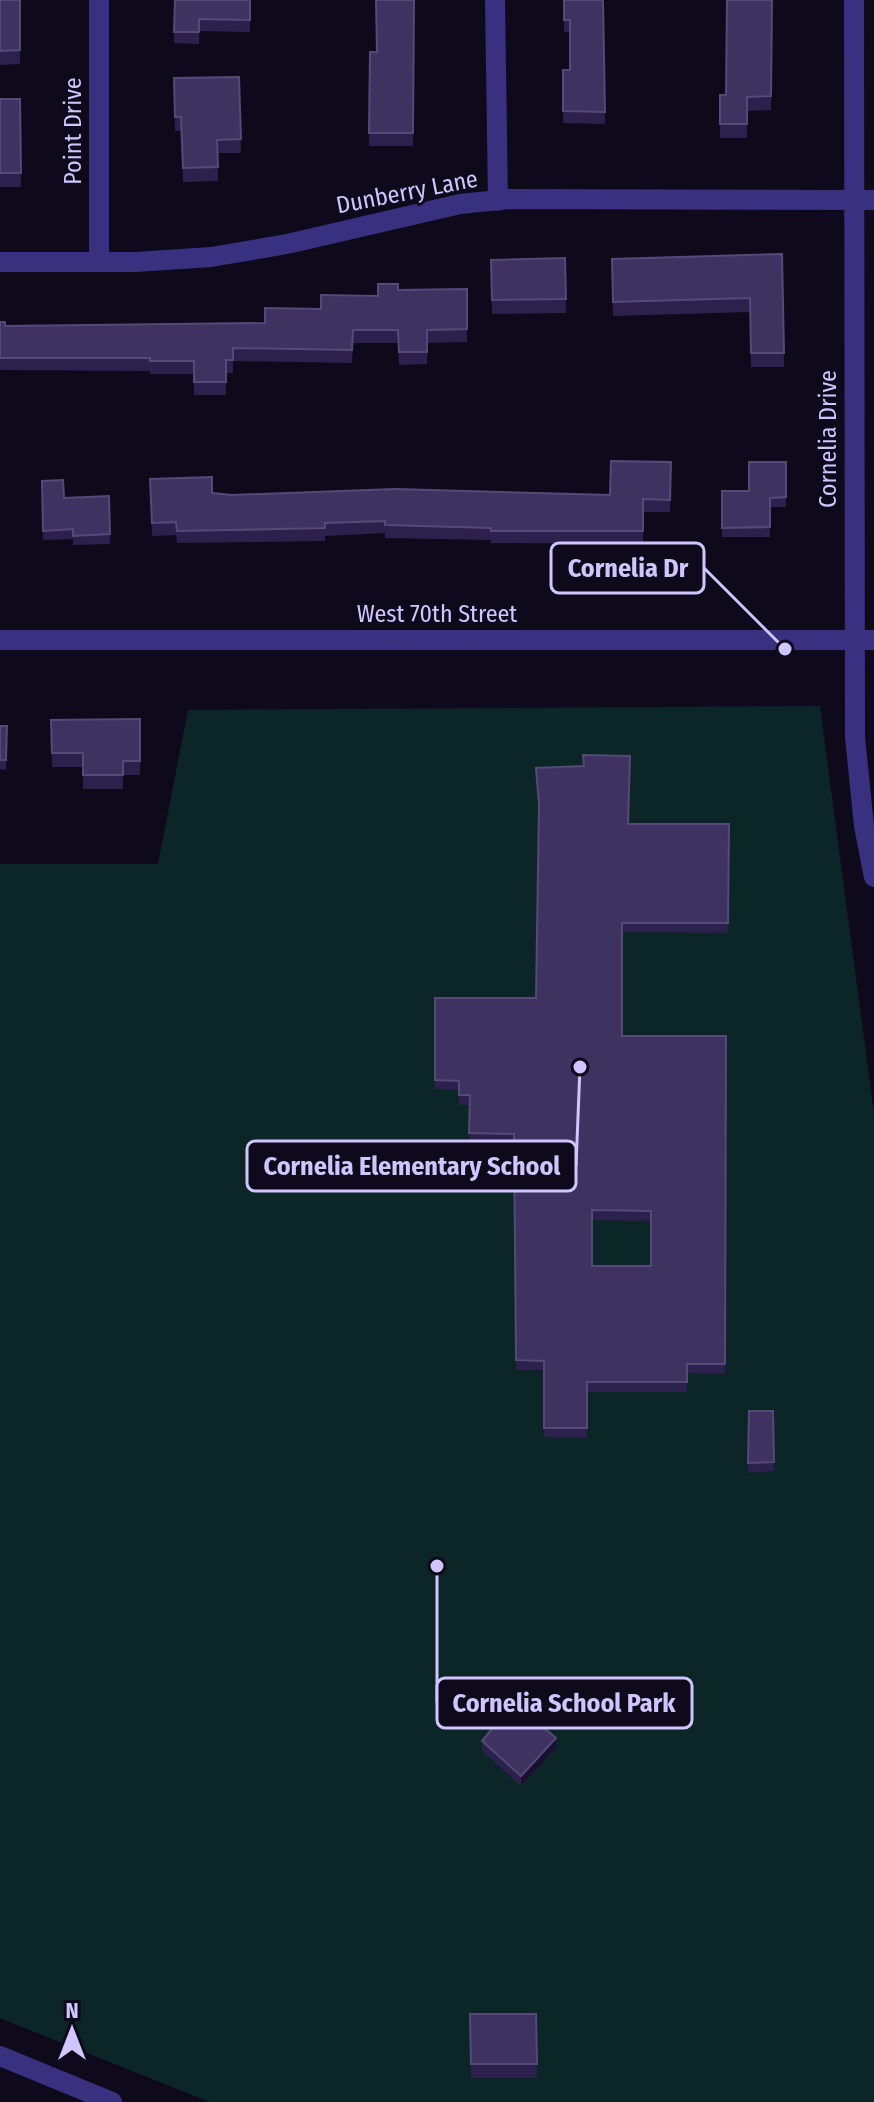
<svg xmlns="http://www.w3.org/2000/svg" width="874" height="2102" font-family="'Fira Sans Condensed',sans-serif">
  <rect width="100%" height="100%" fill="#0e0a1c"/>
  <polygon fill="#0c2627" points="820,706 874,1114 874,2102 210,2102 0,2018 0,864 158,864 188,710"/>
  <g fill="none" stroke-linecap="round" stroke-linejoin="round">
    <g stroke="#393080" stroke-width="20">
      <polyline points="99,0 99,262"/>
      <polyline points="495,0 498,201"/>
      <polyline points="854,0 855,737 864,826 874,877"/>
      <polyline points="0,262 135,262 211,257 287,244 460,204 509,199 874,200"/>
      <polyline points="0,2056 112,2102"/>
    </g>
    <polyline stroke="#393080" stroke-width="20" points="0,640 874,640"/>
  </g>
  <g fill="#2c204c" fill-rule="evenodd">
    <polygon points="0,0 20,0 20,64 0,65"/>
    <polygon points="175,0 250,0 250,32 199,31 199,44 174,43"/>
    <polygon points="414,0 413,146 369,146 370,52 377,52"/>
    <polygon points="564,0 603,0 605,124 563,123 563,70 570,70 570,32 564,32"/>
    <polygon points="772,0 771,110 747,111 747,138 720,138 720,95 726,95"/>
    <polygon points="239,77 241,153 218,153 218,181 183,182 181,131 175,131 174,78"/>
    <polygon points="0,99 20,99 21,187 0,187"/>
    <polygon points="782,254 784,367 751,367 750,312 613,316 612,259"/>
    <polygon points="565,258 566,313 492,314 491,260"/>
    <polygon points="467,289 467,342 427,343 427,364 399,365 398,343 353,343 352,363 233,361 233,373 226,373 226,395 194,395 194,374 150,374 150,371 0,370 0,322 5,326 265,323 378,296 398,290"/>
    <polygon points="671,462 670,512 643,512 643,544 491,543 491,540 385,538 385,533 325,536 325,541 177,543 176,535 152,536 150,479 212,493 232,495 610,495"/>
    <polygon points="786,462 786,507 770,507 770,537 722,537 722,491 749,491"/>
    <polygon points="42,481 64,498 109,496 110,544 73,545 73,539 43,540"/>
    <polygon points="140,719 140,775 123,775 123,789 83,789 83,767 52,767 51,720"/>
    <polygon points="0,726 7,726 6,770 0,769"/>
    <path d="M536,768L628,824H729L728,933L622,932V1036H726L725,1374L687,1373V1392H587V1438L544,1437V1370H516L514,1143H469L470,1105H459V1090L435,1089V998H536L539,813ZM592,1220L651,1221V1266H592Z"/>
    <polygon points="749,1411 773,1411 774,1471 748,1473"/>
    <polygon points="482,1741 556,1748 521,1786 482,1751"/>
    <polygon points="470,2014 536,2014 537,2078 471,2078"/>
  </g>
  <polygon fill="#191031" points="556,1738 556,1748 521,1786 521,1776"/>
  <g fill="#3e3260" stroke="#554979" stroke-width="2" fill-rule="evenodd">
    <polygon points="0,0 20,0 20,50 0,51"/>
    <polygon points="175,0 250,0 250,20 199,19 199,32 174,32"/>
    <polygon points="376,0 414,0 413,133 369,133 370,52 377,52"/>
    <polygon points="564,0 603,0 605,112 563,111 563,70 570,70 570,20 564,20"/>
    <polygon points="727,0 772,0 771,96 747,97 747,124 720,124 720,95 726,95"/>
    <polygon points="239,77 241,139 217,140 218,167 183,168 181,117 175,117 174,78"/>
    <polygon points="0,99 20,99 21,173 0,173"/>
    <polygon points="782,254 784,353 751,353 750,298 613,302 612,259"/>
    <polygon points="565,258 566,299 492,300 491,260"/>
    <polygon points="378,284 398,284 398,290 467,289 467,329 427,330 427,352 399,352 398,330 353,330 352,350 233,348 233,360 226,360 226,382 194,382 194,361 150,361 150,358 0,358 0,322 5,322 5,326 265,323 265,308 321,309 321,295 378,296"/>
    <polygon points="611,461 671,462 670,500 643,499 643,531 491,531 491,528 385,525 385,521 325,523 325,528 177,531 176,522 152,523 150,479 212,477 212,493 232,495 395,489 610,495"/>
    <polygon points="749,462 786,462 786,497 770,498 770,527 722,528 722,491 749,491"/>
    <polygon points="63,480 64,498 109,496 110,534 73,536 73,529 43,531 42,481"/>
    <polygon points="140,719 140,761 123,761 123,775 83,775 83,753 52,753 51,720"/>
    <polygon points="0,726 7,726 6,760 0,760"/>
    <path d="M583,755L630,756L628,824H729L728,923H622V1036H726L725,1364H687V1382H587V1428H544V1361L516,1360L514,1134L469,1133L470,1095H459V1081L435,1080V998H536L539,805L536,768L584,766ZM592,1210L651,1211V1266H592Z"/>
    <polygon points="749,1411 773,1411 774,1462 748,1463"/>
    <polygon points="514,1702 556,1738 521,1776 482,1741"/>
    <polygon points="470,2014 536,2014 537,2064 471,2064"/>
  </g>
  <g text-anchor="middle" dominant-baseline="central" stroke-width="6" stroke-linejoin="round" paint-order="stroke">
    <g font-size="24" fill="#d0c5ff" stroke="#0e0a1c">
      <text transform="translate(73 131) rotate(-90)">Point Drive</text>
      <text transform="translate(407 192) rotate(-11)">Dunberry Lane</text>
      <text transform="translate(828 439) rotate(-90)">Cornelia Drive</text>
      <text x="437" y="614">West 70th Street</text>
    </g>
  </g>
  <path fill="none" stroke="#d0c5ff" stroke-width="3" d="M785 649L704 568M580 1067L576 1166M437 1566L437 1703"/>
  <g fill="#d0c5ff" stroke="#0e0a1c" stroke-width="3">
    <circle cx="785" cy="649" r="8"/>
    <circle cx="580" cy="1067" r="8"/>
    <circle cx="437" cy="1566" r="8"/>
  </g>
  <g fill="#0e0a1c" stroke="#d0c5ff" stroke-width="3">
    <rect x="551" y="543" width="153" height="50" rx="8"/>
    <rect x="247" y="1141" width="329" height="50" rx="8"/>
    <rect x="437" y="1678" width="255" height="50" rx="8"/>
  </g>
  <g font-size="26" text-anchor="middle" font-weight="bold" fill="#d0c5ff">
    <text x="628" y="577">Cornelia Dr</text>
    <text x="412" y="1175">Cornelia Elementary School</text>
    <text x="564" y="1712">Cornelia School Park</text>
  </g>
  <g transform="translate(72 2030)" stroke="#0e0a1c" stroke-width="6" paint-order="stroke">
  <path d="M0-6L14 30L0 20L-14 30Z" fill="#d0c5ff"/>
  <text y="-12" font-size="22" font-weight="bold" text-anchor="middle" fill="#d0c5ff">N</text>
  </g>
</svg>
